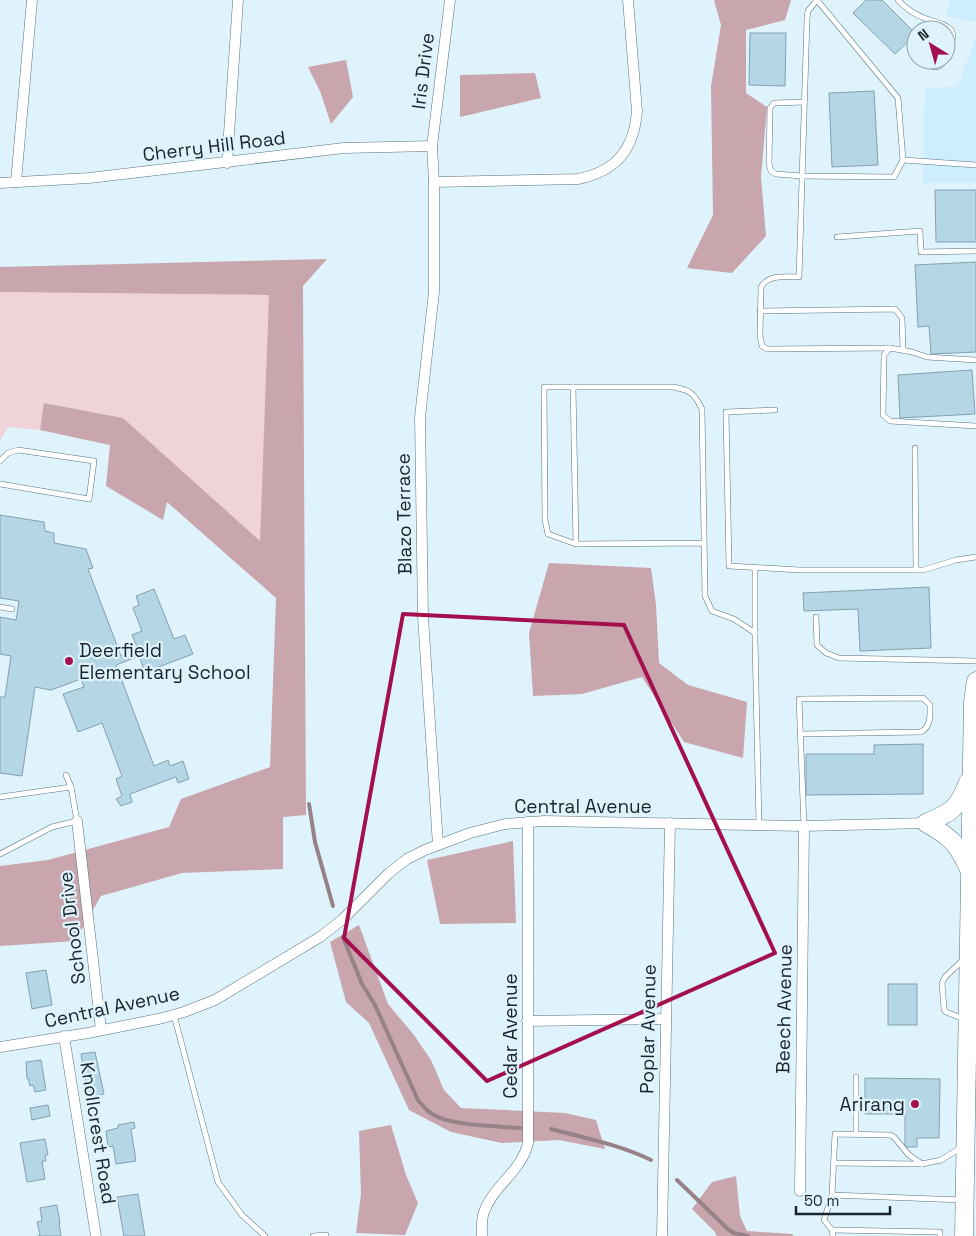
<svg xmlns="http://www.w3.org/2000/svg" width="976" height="1236" font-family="'Space Grotesk',sans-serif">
  <rect width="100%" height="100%" fill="#dff3fc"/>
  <g fill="#cdeefd">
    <polygon points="950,0 976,0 976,22 946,16"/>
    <polygon points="976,36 976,183 923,183 925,89 958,86"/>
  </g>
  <polygon fill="#f0d3d9" points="0,292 270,295 260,542 123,418 45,403 40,430 8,427 0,441"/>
  <g fill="#c9a5ad">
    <polygon points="714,0 791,0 785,20 746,30 746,93 767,107 761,177 766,236 732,273 687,268 713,215 711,86 721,25"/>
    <polygon points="346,60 353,97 331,124 320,91 308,67"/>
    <polygon points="535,73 541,98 460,117 460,75"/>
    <polygon points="327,259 303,286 306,815 283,817 283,869 182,873 101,896 75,941 0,946 0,866 48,860 169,827 181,799 270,767 276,598 167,502 163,520 106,486 110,445 40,430 44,403 123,418 260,541 269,295 0,292 0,267"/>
    <polygon points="549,563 651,568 656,605 659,663 688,685 747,702 743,758 684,742 642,677 582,694 533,696 529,633"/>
    <polygon points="513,841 516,923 440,924 427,860"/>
    <polygon points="359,925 388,1004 414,1035 431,1060 444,1090 461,1108 565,1113 596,1120 605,1149 559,1140 502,1143 451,1132 409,1110 369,1023 346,1002 330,942"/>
    <polygon points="391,1125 406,1175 418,1203 405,1235 356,1233 361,1194 359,1131"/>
    <polygon points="736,1176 740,1216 747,1231 792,1234 794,1236 717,1236 714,1231 692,1209 712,1182"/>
  </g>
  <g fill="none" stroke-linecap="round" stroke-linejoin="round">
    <g stroke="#978288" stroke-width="4">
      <polyline points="309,804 315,842 333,906"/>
      <path d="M343,937L362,984L375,1005L418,1100C422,1105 427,1111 432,1114C450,1126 498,1126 520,1128"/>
      <path d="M551,1129C585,1138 620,1145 651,1160"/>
      <polyline points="677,1180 729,1230 734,1233 748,1236"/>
    </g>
  </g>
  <g fill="#b5d6e5" stroke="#82a1b0">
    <polygon points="866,0 882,0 916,34 895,54 853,13"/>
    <polygon points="750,33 786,33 785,86 749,85"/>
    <polygon points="874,91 878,165 832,167 829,93"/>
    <polygon points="935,190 976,190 976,242 936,242"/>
    <polygon points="976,262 976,352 931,354 929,326 918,327 915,265"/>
    <polygon points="972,370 975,414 900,418 898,375"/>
    <polygon points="0,515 44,522 45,531 54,533 54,543 86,549 93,568 88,569 121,656 138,649 132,635 142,631 133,608 139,605 136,596 154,589 174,639 185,635 193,654 145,672 139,656 116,665 154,766 168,760 170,766 183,761 189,779 178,783 176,777 130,794 132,802 121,806 116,799 122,796 116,779 122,776 102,723 78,732 63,694 84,687 81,679 51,690 35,687 22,776 0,773 0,697 5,697 11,656 0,654 0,617 16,620 19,601 0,598"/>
    <polygon points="929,587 931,648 860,651 858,609 804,611 803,593"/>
    <polygon points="923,744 923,794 806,795 806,754 874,754 874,745"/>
    <polygon points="46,970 52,1005 32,1009 26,973"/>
    <rect x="888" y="984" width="29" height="41"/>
    <polygon points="95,1052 104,1094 88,1098 81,1054"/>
    <polygon points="41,1060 46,1090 35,1092 33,1085 30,1086 28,1078 27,1079 26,1062"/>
    <polygon points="865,1078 940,1079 939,1138 917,1138 917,1147 905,1147 905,1114 865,1114"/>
    <polygon points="48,1105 50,1116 32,1120 30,1108"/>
    <polygon points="134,1122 135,1128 131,1129 136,1161 116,1164 113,1146 108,1147 106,1131 118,1128 118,1125"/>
    <polygon points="45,1139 48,1155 45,1155 46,1161 42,1161 45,1179 27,1182 20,1143"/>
    <polygon points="138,1194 145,1236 124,1236 117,1197"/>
    <polygon points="57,1205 60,1223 59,1223 61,1236 38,1236 40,1234 37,1222 42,1221 40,1208"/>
  </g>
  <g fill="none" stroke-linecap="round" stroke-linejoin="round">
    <defs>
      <g id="service">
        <path d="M817,0L808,11L807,19L799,277C785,277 769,274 761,287L760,336L762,346L767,349L890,348"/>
        <polyline points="817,0 898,98 903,160 976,165"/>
        <path d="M898,0C906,9 915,15 927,19C937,23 945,23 952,31L953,37L946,55"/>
        <polyline points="926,30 929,20"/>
        <polyline points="920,60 934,67 940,66 944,60"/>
        <polyline points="804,102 774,103 770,108 769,164 771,171 776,174 802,176 894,177 903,160"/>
        <polyline points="837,237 920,231 921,252 976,251"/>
        <polyline points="760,311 895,309 902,318 903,350"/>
        <polyline points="976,360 927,357 912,352 890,348 884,355 883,415 890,421 976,426"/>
        <polyline points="573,387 544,387 545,520 548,534 576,544"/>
        <polyline points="775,410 726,412 729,566 800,570 923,570 956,560 976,557"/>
        <polyline points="915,448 916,570"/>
        <polyline points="0,461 8,453 18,450 94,461 89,499 0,484"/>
        <path d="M703,543L576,544L573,387H673C690,390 694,393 702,409L705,596L712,611L734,619L755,633"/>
        <polyline points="755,568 755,640 759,825"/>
        <polyline points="0,607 12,609"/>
        <polyline points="816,617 817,645 826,653 839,658 976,661"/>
        <path d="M800,734L921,732C931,726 930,717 930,705L923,698L799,699L804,826"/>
        <polyline points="0,797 71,787"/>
        <polyline points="0,854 52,827 77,821 71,787 66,775"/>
        <polyline points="174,1015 218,1182 242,1215 265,1236"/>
        <polyline points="964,1019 946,1012 944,1009 942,983 945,977 964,959"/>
        <polyline points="856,1134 856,1077"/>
        <polyline points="834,1163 922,1164 941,1160 962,1147"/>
        <polyline points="922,1164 909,1155 894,1137 890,1135 835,1134 832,1195 962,1200"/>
        <polyline points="832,1195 824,1220 832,1230 833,1236"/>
        <polyline points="832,1230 940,1232 940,1236"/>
        <polyline points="313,1236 326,1235"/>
      </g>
      <g id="minor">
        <polyline points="227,163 238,0"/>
        <polyline points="16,182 32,0"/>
        <path d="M434,182L578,179C617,171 634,149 637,111L628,0"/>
        <polyline points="0,183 89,178 344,148 432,146"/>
        <polyline points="77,821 101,1030"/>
        <polyline points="438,845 423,617 420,417 434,292 434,182 432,146 450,0"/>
        <polyline points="527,1021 666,1019"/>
        <polyline points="64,1036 96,1236"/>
        <polyline points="0,1047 88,1033 163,1018 184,1012 215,1000 320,937 342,920 389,873 407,859 425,850 470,833 505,824 544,821 804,826 926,823"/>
        <polyline points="800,1191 804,826"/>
        <path d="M482,1236C482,1228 481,1220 484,1212C493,1186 522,1171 528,1143V822"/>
        <polyline points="662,1236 670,823"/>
      </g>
      <g id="trunk">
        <path d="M926,823C952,812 958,809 968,782"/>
        <path d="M926,823C952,838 956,842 969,869"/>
        <polyline points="964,1236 973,702 976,681"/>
      </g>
    </defs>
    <use href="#service" stroke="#567481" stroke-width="6"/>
    <use href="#minor" stroke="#567481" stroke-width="11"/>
    <use href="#trunk" stroke="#567481" stroke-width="19"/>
    <use href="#service" stroke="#fff" stroke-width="5"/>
    <use href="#minor" stroke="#fff" stroke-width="10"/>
    <use href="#trunk" stroke="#fff" stroke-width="18"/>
  </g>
  <path fill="none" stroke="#a4104e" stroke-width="4" stroke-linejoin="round" d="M403,614L624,625L775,953L487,1081L344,938Z"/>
  <g fill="#a4104e" stroke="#dff3fc" stroke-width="2">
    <circle cx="69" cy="661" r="5"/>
    <circle cx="915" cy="1104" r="5"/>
  </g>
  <g text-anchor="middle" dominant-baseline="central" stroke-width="4.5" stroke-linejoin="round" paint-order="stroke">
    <g font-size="19" fill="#1a262c" stroke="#dff3fc">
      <text transform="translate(423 71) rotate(-83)">Iris Drive</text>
      <text transform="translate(214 146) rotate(-7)">Cherry Hill Road</text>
      <text transform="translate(404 514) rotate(-91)">Blazo Terrace</text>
      <text x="583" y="806">Central Avenue</text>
      <text transform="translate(72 928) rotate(-97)">School Drive</text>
      <text transform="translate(112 1007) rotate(-12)">Central Avenue</text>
      <text transform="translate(784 1009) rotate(-89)">Beech Avenue</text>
      <text transform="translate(648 1029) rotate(-89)">Poplar Avenue</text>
      <text transform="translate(510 1036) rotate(-90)">Cedar Avenue</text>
      <text transform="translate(98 1133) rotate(81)">Knollcrest Road</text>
    </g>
    <g font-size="19" fill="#1a262c" stroke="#dff3fc" text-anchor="start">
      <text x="79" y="650">Deerfield<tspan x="79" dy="22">Elementary School</tspan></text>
      <text x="905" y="1104" text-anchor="end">Arirang</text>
    </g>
  </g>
  <g transform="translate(931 45) rotate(323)"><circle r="24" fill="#dff3fc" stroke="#90a1a9"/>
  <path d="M0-4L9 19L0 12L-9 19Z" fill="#a4104e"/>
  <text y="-8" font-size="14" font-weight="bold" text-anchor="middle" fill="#1a262c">N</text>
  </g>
  <path d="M796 1206v8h94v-8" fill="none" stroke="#1a262c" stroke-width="2.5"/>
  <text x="804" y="1206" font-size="15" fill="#1a262c" stroke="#dff3fc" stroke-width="4" paint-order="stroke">50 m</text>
</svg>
